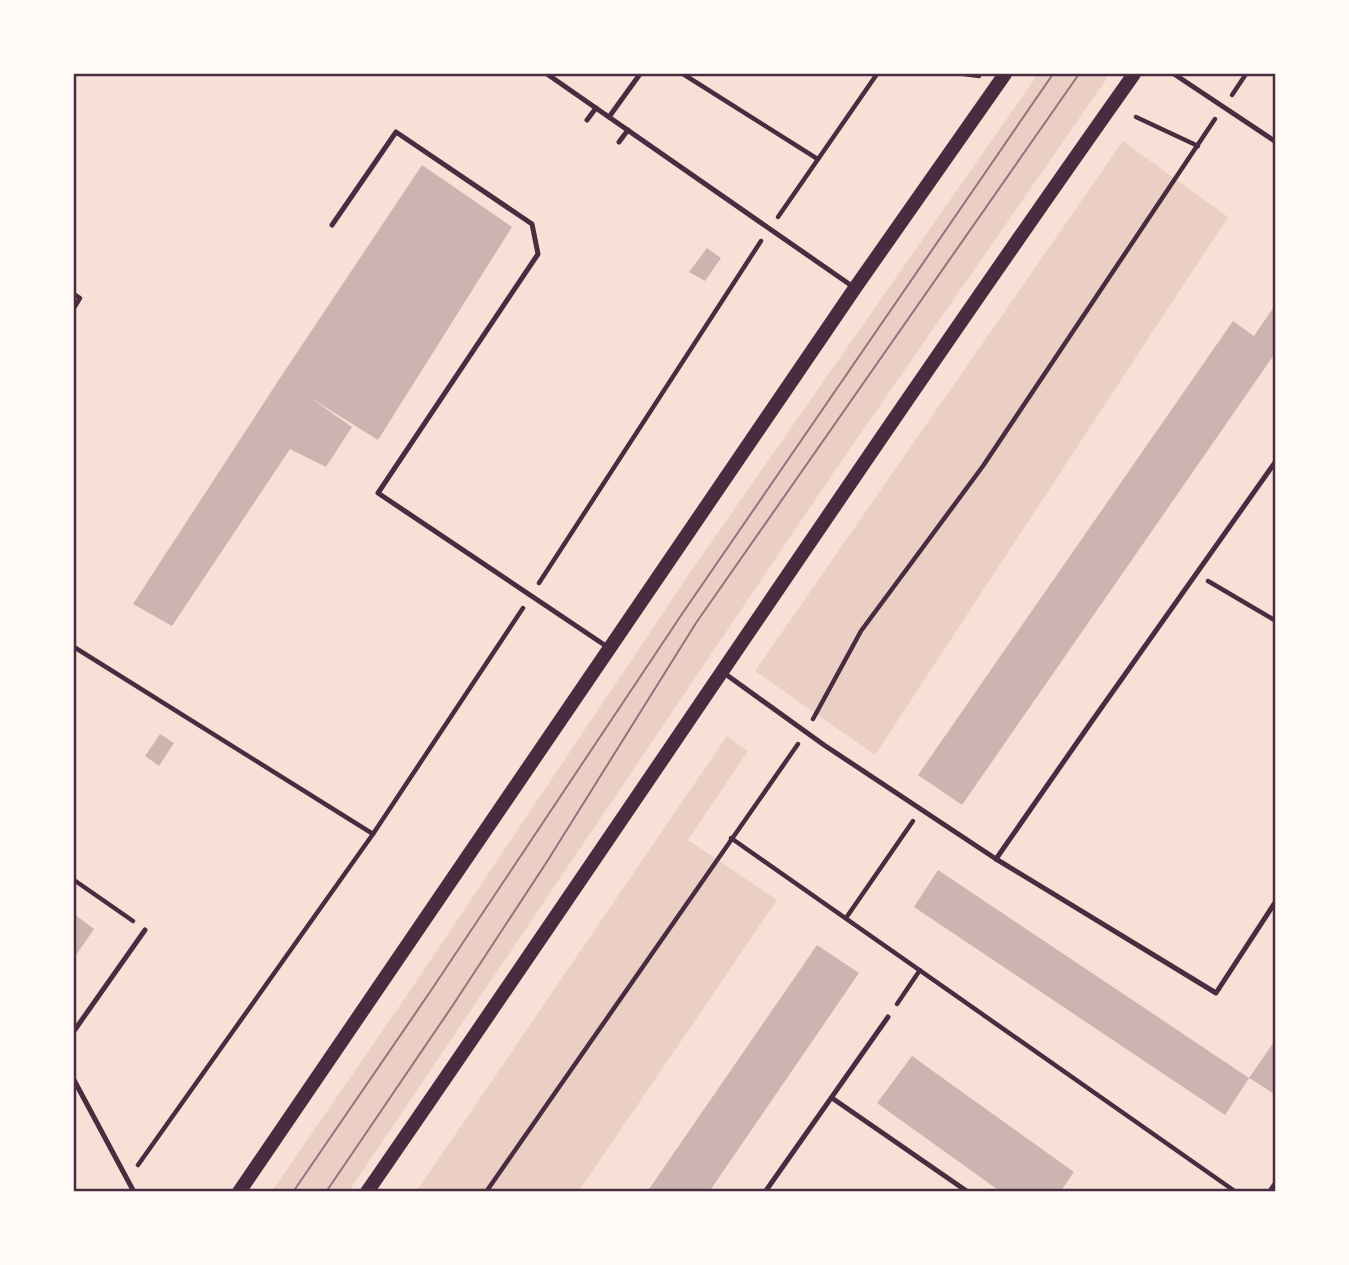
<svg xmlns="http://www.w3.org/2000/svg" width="1349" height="1265" font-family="'DejaVu Sans',sans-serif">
  <rect width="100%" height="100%" fill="#f7e1d7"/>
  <g fill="#ebcfc5">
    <polygon points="1038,74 1110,74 836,469 349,1191 272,1191 403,1001 689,574"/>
    <polygon points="1123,141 1228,217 875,755 755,671"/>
    <polygon points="727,736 748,751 688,840 777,900 579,1191 416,1192"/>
  </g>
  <g fill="#ccb4b1">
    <polygon points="422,165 512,227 378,440 309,397 352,427 326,467 290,449 172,626 133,604 280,378"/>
    <polygon points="707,248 721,258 705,281 689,272"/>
    <polygon points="1276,304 1276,352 962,805 918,775 1233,321 1254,336"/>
    <polygon points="160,734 174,743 159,766 145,756"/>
    <polygon points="938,870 1249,1078 1225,1115 914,907"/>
    <polygon points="74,914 94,929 74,958"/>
    <polygon points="817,945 859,973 709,1192 647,1192"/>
    <polygon points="1276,1039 1276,1095 1249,1078"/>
    <polygon points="912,1056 1074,1172 1060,1192 1001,1192 877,1103"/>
  </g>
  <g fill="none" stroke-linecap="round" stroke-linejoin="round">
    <g stroke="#4a2c40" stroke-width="4.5">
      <polyline points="683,74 816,158"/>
      <polyline points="964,74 979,76"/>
      <polyline points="1232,95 1246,74"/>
      <polyline points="1136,117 1198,146"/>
      <polyline points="778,217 877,74"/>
      <polyline points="74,294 80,298 74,308"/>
      <polyline points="1208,581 1276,621"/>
      <polyline points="539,583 761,241"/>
      <polyline points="74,647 373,834"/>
      <polyline points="813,719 861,631 983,466 1215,119"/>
      <polyline points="731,838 1236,1192"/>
      <polyline points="74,880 133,921"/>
      <polyline points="846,918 913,821"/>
      <polyline points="897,1004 920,970"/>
      <polyline points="138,1165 373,834 523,608"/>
      <polyline points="486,1192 798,744"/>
      <polyline points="1269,1192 1276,1182"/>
    </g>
    <g stroke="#4a2c40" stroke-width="5">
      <polyline points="547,74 852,286"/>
      <polyline points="1174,74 1276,142"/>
      <polyline points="609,117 640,74"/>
      <polyline points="587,120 596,108"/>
      <polyline points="619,142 628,130"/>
      <polyline points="332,225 396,132 532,224 538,254 378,493 609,648"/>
      <polyline points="724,673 824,745 996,859 1092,721 1276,461"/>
      <polyline points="996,859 1216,993 1276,901"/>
      <polyline points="74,1031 145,930"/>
      <polyline points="74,1080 134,1192"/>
      <polyline points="832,1098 968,1192"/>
      <polyline points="765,1192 888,1017"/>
    </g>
    <g stroke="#4a2c40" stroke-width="14">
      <polyline points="239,1192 855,288 1005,74"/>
      <path d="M367,1192C624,820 873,443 1134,74"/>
    </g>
    <g stroke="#8f747c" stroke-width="2">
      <polyline points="293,1192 432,989 682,614 1053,74"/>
      <polyline points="326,1192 453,1005 548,860 696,623 1079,74"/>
    </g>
  </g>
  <rect width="1349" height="1265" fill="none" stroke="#fffaf5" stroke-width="150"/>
  <rect x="75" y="75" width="1199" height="1115" fill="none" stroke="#4a2c40" stroke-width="2.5"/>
</svg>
